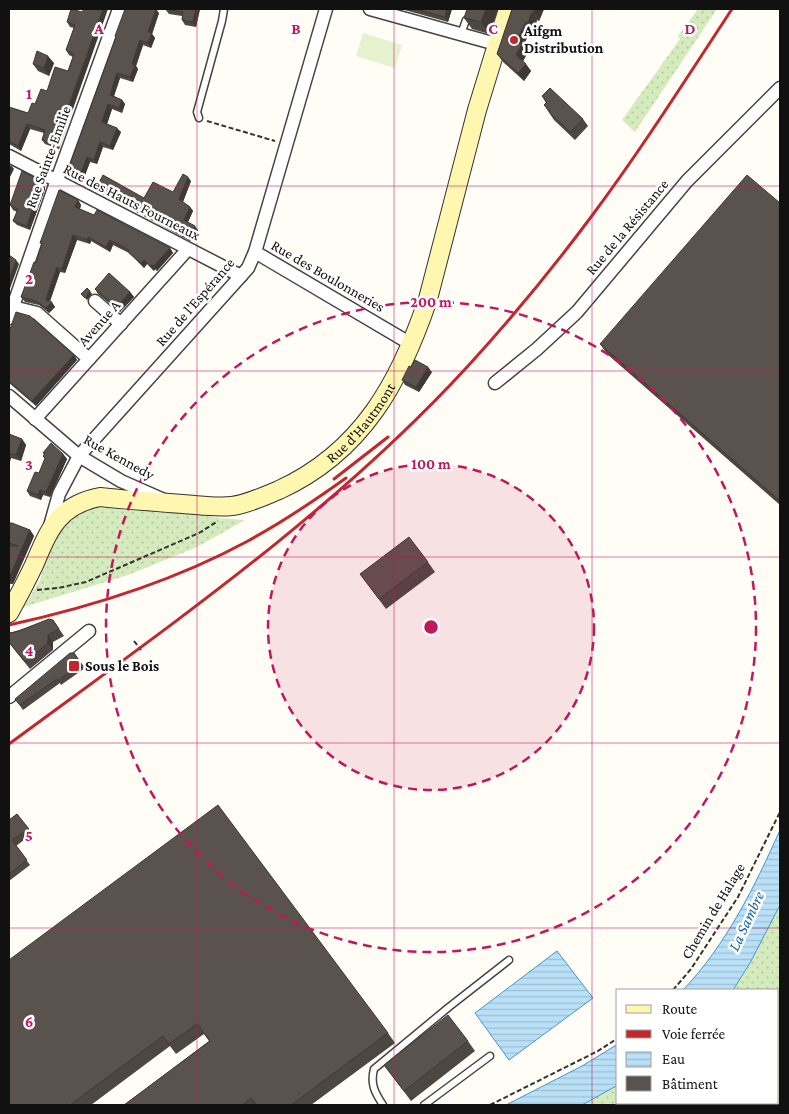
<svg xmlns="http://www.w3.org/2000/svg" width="789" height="1114" font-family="'Crimson Pro',serif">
  <defs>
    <pattern id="grass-dots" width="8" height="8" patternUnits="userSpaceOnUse" patternTransform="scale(1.25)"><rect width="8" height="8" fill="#d5ebbd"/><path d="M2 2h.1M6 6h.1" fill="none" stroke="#b6c8a1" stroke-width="1.8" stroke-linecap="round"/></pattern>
    <pattern id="water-rules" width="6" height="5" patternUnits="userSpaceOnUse" patternTransform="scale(1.25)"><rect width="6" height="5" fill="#b9e0f7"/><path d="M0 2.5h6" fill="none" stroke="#9ebfd3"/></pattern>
  </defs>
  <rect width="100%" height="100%" fill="#fffdf5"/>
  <g fill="url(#grass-dots)">
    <polygon points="698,9 717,9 635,132 622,120 680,39 678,36"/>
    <polygon points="92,507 199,514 219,518 245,520 197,547 128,575 24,607 40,580 54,534 76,513"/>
    <polygon points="780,905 780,1105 582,1105 618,1085 618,1103 778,1103 778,990 733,990 750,963"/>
  </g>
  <polygon fill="#e6f2cf" points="363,33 402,45 395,68 356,56"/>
  <g fill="url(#water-rules)" stroke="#3f96cf">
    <path d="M780,830V905L750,963L733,990H683C726,945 755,886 780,830Z"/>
    <polygon points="557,951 593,998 509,1060 475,1013"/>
    <polygon points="618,1044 618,1085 582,1105 506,1105 582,1066"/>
  </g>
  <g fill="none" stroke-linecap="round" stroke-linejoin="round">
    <defs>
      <g id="lane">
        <polyline points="461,34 466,20"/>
        <polyline points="199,118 197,112 222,21 224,9"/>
        <path d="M383,1105C375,1093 370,1084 374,1069L449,1007L509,960"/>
        <polyline points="424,1105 490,1056"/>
      </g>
      <g id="street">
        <polyline points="370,9 496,44"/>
        <polyline points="9,156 241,276"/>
        <polyline points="255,252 411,344"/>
        <polyline points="95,301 121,324"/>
        <polyline points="13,307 37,313 89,359"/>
        <polyline points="9,318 53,191 119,9"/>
        <polyline points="495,383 537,349 577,312 687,181 780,88"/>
        <polyline points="9,396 79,456 121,481 164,500"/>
        <polyline points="35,419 188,249"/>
        <polyline points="50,526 59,494 79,456 248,268 255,252 326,9"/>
        <polyline points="9,697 89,631"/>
      </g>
      <g id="secondary">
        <path id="s1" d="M9,613C18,597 26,582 34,565C49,530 58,505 100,497C127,500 155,502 183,504C199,505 216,508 232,506C248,504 264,496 279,490C362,452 400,382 428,299L477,110L508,9"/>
      </g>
    </defs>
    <use href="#lane" stroke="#444" stroke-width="9"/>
    <use href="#street" stroke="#444" stroke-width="15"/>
    <use href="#secondary" stroke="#333" stroke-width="20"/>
    <g stroke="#333" stroke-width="2" stroke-dasharray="5 2.5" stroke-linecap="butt">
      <polyline points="207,121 275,141"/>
      <polyline points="37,590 58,588 86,582 199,533 218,521"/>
      <polyline points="134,641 141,650"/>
      <polyline points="673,990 691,969 738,897 780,812"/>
      <polyline points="490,1105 598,1051 618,1038"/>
    </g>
    <use href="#lane" stroke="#fff" stroke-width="6"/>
    <use href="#street" stroke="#fff" stroke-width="12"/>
    <use href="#secondary" stroke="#fff6b0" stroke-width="18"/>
    <g stroke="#c4262e" stroke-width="3">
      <polyline points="334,479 388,437"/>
      <path d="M9,625C91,607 172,582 246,542C281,523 314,501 346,478"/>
      <path d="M9,744C169,626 333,513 468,366C512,318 553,268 591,217C641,150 686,79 732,9"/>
    </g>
  </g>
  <g fill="#4d4742">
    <polygon points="165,9 200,9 196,27 185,25 182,20 182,16 169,14"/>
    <polygon points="401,9 452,9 448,22"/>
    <polygon points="498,9 489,34 472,29 464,18"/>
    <polygon points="512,9 544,9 539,21 537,20 534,31 531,30 523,46 528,52 523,61 531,71 524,81 503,62 497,54"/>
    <polygon points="82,12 59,149 45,144 42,140 44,133 30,129 21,151 9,144 9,107 28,113 47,91 68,71 73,57 69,55 66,50 74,28 70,27 67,22"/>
    <polygon points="159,13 152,34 155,38 151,48 143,45 136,66 138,69 133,82 120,78 114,96 122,100 125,104 122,113 112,109 107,124 121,132 113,150 103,147 97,164 90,162 82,183 71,174 68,170 116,38 115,36"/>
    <polygon points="54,63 49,76 38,71 33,64"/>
    <polygon points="542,96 583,119 588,126 575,140 554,120 544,105 546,103"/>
    <polygon points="191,181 183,202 190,207 193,211 188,222 198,230 190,241 99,192 96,188 144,198 173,192"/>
    <polygon points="44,185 45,189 30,230 17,225 13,221 17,212 13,210 10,205"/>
    <polygon points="78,200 81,205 80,209 170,248 173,253 157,271 155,269 154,271 147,264 144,268 129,253 113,245 110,252 91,241 90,244 77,240 65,273 60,272 50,301 55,307 49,313 39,305 25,302 21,297 36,263 42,245 40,243"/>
    <polygon points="780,203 780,505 607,354 600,344"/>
    <polygon points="95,289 130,292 134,297 120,312 98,294"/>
    <polygon points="9,332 74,355 77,360 36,406 9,383"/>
    <polygon points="432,372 419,392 405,385 402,380"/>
    <polygon points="9,434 22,439 26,445 21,461 11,458 9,464"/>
    <polygon points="43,453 63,454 67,459 50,497 43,495 41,500 30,496 27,491 39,473 45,459 43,456 44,454"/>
    <polygon points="9,523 30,530 34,536 13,584 9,584"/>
    <polygon points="428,562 435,572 386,609 360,574"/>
    <polygon points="53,620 64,636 53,642 53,650 30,669 9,643 9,633"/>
    <polygon points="74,653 85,668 61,685 60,683 23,710 15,699"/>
    <polygon points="17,814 32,834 16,846 30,865 9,881 9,820"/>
    <polygon points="9,960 388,1033 395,1043 311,1105 124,1105 209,1041 204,1034 176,1054 170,1046 91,1105 9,1105"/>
    <polygon points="468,1041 475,1051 411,1101 384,1065"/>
  </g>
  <g fill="#3f3936">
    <polygon points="103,9 108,9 59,149 55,144"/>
    <polygon points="156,9 159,13 152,34 155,38 151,48 148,43 148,32"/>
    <polygon points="196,9 200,9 196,27 193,22"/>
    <polygon points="447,9 452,9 448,22 445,17"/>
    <polygon points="486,9 498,9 489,34 481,22"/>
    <polygon points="535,9 544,9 539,21 534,13"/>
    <polygon points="532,12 537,20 534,31 528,23"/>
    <polygon points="526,22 531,30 523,46 528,52 522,63 516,55 516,41"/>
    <polygon points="140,40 143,45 136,66 138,69 133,82 130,77 132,64"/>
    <polygon points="48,56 54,63 49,76 44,68"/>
    <polygon points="526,64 531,71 524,81 518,73"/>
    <polygon points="117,73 120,78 113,99 110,95"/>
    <polygon points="122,100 125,104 122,113 119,108"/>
    <polygon points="108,104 112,109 106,127 102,122"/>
    <polygon points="27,124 30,129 21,151 18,146"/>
    <polygon points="117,128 121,132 113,150 110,146"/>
    <polygon points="100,142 103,147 97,164 94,160"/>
    <polygon points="87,157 90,162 82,183 79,178"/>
    <polygon points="11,165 14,169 9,179 9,168"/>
    <polygon points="188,177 191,181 182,204 179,199"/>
    <polygon points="41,181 44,185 45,189 30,230 27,226"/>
    <polygon points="78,200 81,205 79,212 75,207"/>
    <polygon points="190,207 193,211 187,224 184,220"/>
    <polygon points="195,226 198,230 190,241 187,236"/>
    <polygon points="73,235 77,240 65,273 62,269"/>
    <polygon points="88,237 91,241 90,244 87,240"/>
    <polygon points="110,240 113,245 110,252 106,247"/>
    <polygon points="170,248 173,253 157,271 154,266"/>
    <polygon points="16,260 19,264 9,291 9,279"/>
    <polygon points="144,260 147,264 144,268 141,263"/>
    <polygon points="152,265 155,269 154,271 150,266"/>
    <polygon points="57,267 60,272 49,304 46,300"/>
    <polygon points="90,291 92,294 87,300 85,298"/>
    <polygon points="130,292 134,297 120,312 117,307"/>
    <polygon points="52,302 55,307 49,313 46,308"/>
    <polygon points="74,355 77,360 36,406 32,401"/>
    <polygon points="428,367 432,372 419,392 416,387"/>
    <polygon points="22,439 26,445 21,461 16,455"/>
    <polygon points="63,454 67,459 50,497 46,492"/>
    <polygon points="9,455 11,458 9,464"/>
    <polygon points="40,490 43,495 41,500 38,495"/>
    <polygon points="30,530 34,536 13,584 9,578"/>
    <polygon points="48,635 53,642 53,650 48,643"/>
  </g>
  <g fill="#5a524d" stroke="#3f3936">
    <polygon points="71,9 82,12 84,9 103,9 55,144 42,140 45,130 27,124 18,146 9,141 9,107 28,113 32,103 35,104 41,89 47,91 55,67 68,71 74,54 66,50 75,25 67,22"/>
    <polygon points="125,9 156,9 148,32 152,33 148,43 140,40 132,64 135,65 130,77 117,73 110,95 122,100 119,108 108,104 102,122 117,128 110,146 100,142 94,160 87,157 79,178 68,170 116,37 115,36"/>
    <polygon points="165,9 196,9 193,22 182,20 183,12"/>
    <polygon points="415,9 447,9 445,17"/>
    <polygon points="467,9 486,9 481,22 464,18"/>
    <polygon points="512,9 535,9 534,13 532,12 528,23 526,22 516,41 522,44 516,55 526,64 518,73 497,54"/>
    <polygon points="37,51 48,56 44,68 33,64"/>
    <polygon points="550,88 583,119 570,132 549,112 550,111 544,105 547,102 542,96"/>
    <polygon points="22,171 41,181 41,184 27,226 13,221 18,209 10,205"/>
    <polygon points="183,174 188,177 179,199 190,207 184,220 195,226 187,236 96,188 103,175 144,198 153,182 173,192"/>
    <polygon points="747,175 780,203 780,501 600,344"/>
    <polygon points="59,190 78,200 75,207 94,215 97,210 170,248 154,266 152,265 150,266 144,260 141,263 128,252 129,250 110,240 106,247 88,237 87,240 73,235 62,269 57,267 47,296 46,300 52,302 46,308 36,301 21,297 34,262 36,263 42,243 40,243"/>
    <polygon points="9,255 16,260 9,279"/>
    <polygon points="109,273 130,292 117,307 95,289"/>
    <polygon points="87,288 90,291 85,298 81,294"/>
    <polygon points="16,312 30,316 74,355 32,401 9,381 9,332"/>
    <polygon points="415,360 428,367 416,387 402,380 409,366 411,367"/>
    <polygon points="9,434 22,439 16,455 9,453"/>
    <polygon points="51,443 63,454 46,492 40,490 38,495 27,491 35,472 39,473 45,458 43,456 45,454 43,453"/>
    <polygon points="9,523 12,523 30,530 9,578 9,546 18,546 9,543"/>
    <polygon points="409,537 428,562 379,599 360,574"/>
    <polygon points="49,619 53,620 59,629 48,635 48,643 25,662 9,642 9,633 16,632"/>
    <polygon points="70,653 74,653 81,663 58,681 57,679 20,705 15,699"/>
    <polygon points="218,805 388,1033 291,1105 257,1105 251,1098 242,1105 124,1105 210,1041 197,1024 169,1044 163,1036 70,1105 9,1105 9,960"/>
    <polygon points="17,814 29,829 12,840 27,860 9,874 9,820"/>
    <polygon points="448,1015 468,1041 404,1091 384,1065"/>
  </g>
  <path fill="none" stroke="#c2185b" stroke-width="1" stroke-opacity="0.55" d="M197,9V1105M394,9V1105M592,9V1105M9,186H780M9,371H780M9,557H780M9,743H780M9,928H780"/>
  <circle cx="431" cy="627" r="163" fill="#c2185b" fill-opacity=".12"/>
  <g fill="none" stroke="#c2185b" stroke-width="2.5" stroke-dasharray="9 6">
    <circle cx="431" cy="627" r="163"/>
    <circle cx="431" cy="627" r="325"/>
  </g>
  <g fill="#c4262e" stroke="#fff" stroke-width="2">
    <circle cx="514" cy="40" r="5"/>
    <rect x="68" y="660" width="12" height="12" rx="2.5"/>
  </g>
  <g text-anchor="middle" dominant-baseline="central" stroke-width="5" stroke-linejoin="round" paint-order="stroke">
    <g font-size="15" font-weight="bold" fill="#111" stroke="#fff" text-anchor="start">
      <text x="524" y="31">Aifgm<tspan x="524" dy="17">Distribution</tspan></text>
      <text x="85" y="666">Sous le Bois</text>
    </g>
    <g font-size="15" fill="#111" stroke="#fff">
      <text transform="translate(48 157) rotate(-70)">Rue Sainte-Emilie</text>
      <text transform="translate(132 202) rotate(27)">Rue des Hauts Fourneaux</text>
      <text transform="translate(627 227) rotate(-50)">Rue de la Résistance</text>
      <text transform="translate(328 276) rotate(30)">Rue des Boulonneries</text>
      <text transform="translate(195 302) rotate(-49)">Rue de l'Espérance</text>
      <text transform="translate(99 323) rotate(-48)">Avenue A</text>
      <text stroke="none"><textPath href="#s1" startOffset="444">Rue d'Hautmont</textPath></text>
      <text transform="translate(119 457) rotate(29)">Rue Kennedy</text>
      <text transform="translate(713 911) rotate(-59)">Chemin de Halage</text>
    </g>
    <g font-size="16" font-style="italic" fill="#1768a6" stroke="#fff">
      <text transform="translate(746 921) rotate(-65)">La Sambre</text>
    </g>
  </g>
  <g font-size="16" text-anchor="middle" font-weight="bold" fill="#c2185b" stroke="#fff" stroke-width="5" stroke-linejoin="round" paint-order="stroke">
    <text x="99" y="34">A</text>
    <text x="296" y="34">B</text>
    <text x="493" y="34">C</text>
    <text x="690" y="34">D</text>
    <text x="29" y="99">1</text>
    <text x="29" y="284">2</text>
    <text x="29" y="470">3</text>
    <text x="29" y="656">4</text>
    <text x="29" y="841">5</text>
    <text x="29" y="1027">6</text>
  </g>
  <circle cx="431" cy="627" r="8" fill="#c2185b" stroke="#fff" stroke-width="2.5"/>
  <g font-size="15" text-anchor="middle" font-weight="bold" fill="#c2185b" stroke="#fff" stroke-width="5" stroke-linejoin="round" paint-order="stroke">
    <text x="431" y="307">200 m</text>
    <text x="431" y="469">100 m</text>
  </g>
  <rect width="789" height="1114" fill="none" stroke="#111111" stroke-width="20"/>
  <rect x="616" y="989" width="162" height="115" fill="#ffffff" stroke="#a0a0a0"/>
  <rect x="626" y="1005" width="25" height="8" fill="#fff6b0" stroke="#a0a0a0"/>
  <text x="662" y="1014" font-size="15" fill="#111111">Route</text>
  <rect x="626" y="1030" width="25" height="8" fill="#c4262e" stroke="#a0a0a0"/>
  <text x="662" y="1039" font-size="15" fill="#111111">Voie ferrée</text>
  <rect x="626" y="1052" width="25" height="15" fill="url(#water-rules)" stroke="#a0a0a0"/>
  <text x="662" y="1064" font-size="15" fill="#111111">Eau</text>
  <rect x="626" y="1076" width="25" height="15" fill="#5a524d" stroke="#a0a0a0"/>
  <text x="662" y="1089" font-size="15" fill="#111111">Bâtiment</text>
</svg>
